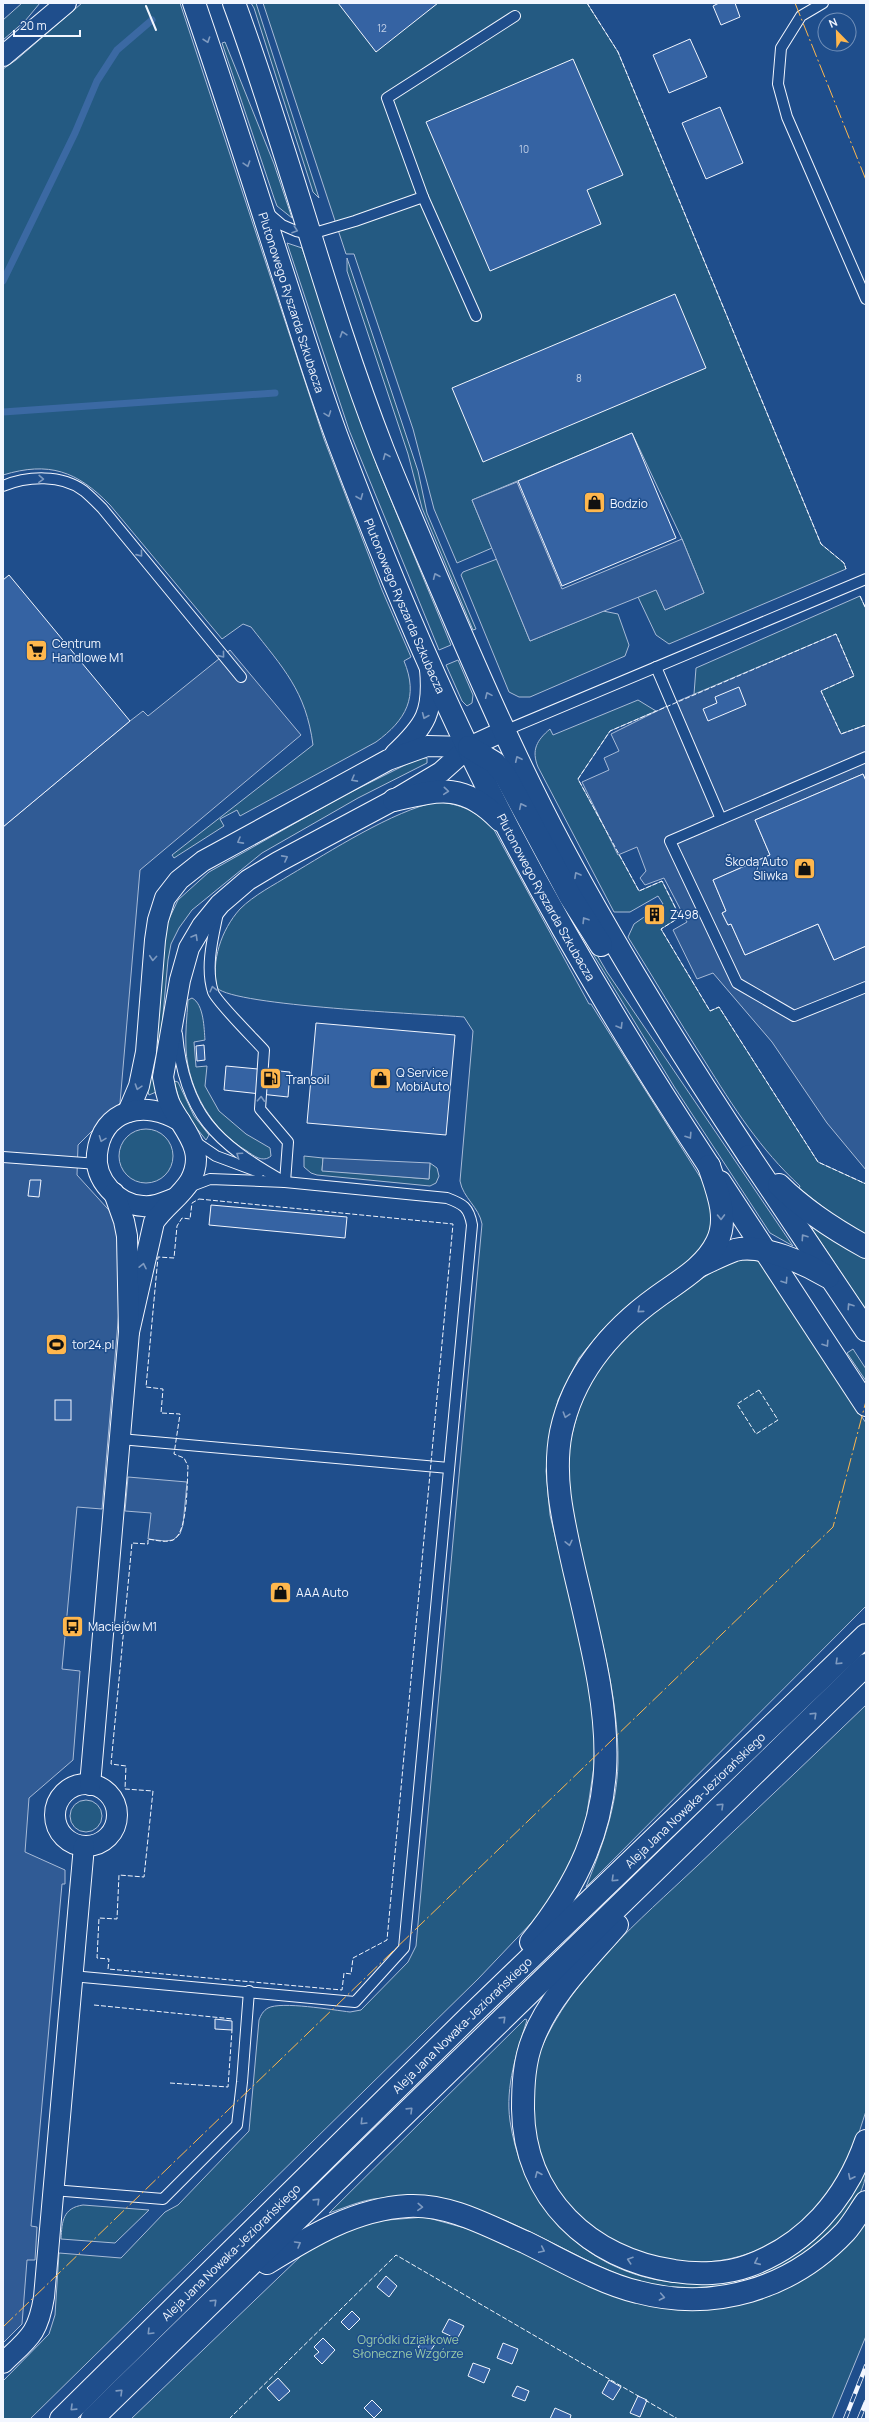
<svg xmlns="http://www.w3.org/2000/svg" width="869" height="2422" font-family="Manrope,sans-serif">
  <rect width="100%" height="100%" fill="#1f4e8c"/>
  <g fill="#245a82" stroke="#a8bbd7">
    <polygon points="22,3 40,3 25,21 3,40 3,20"/>
    <path d="M82,3H180L324,439L382,590L411,657L404,661C419,697 406,720 376,742L240,816L237,810L220,819L224,826L174,858L172,855L313,745C306,691 283,668 251,627L243,624L222,639L110,505C77,471 49,461 3,475V69L16,60Z"/>
    <polygon points="251,3 256,3 319,198 313,192 254,8"/>
    <polygon points="263,3 587,3 618,52 821,544 844,563 846,569 669,644 656,635 638,597 657,589 665,610 704,593 682,539 632,433 472,500 492,548 457,563 434,509 413,429 354,254 346,254"/>
    <polygon points="225,42 274,164 292,218 277,206 274,198 222,43"/>
    <polygon points="287,243 302,248 377,466 451,645 439,650 349,430"/>
    <polygon points="347,258 418,471 427,513 476,629 473,630 422,508 408,454 347,271"/>
    <polygon points="497,559 530,641 603,611 618,614 629,645 625,656 530,697 519,697 509,692 461,575 463,572"/>
    <polygon points="860,596 866,609 866,725 841,734 694,694 696,668"/>
    <polygon points="458,660 473,695 472,703 467,706 462,701 446,665"/>
    <path d="M638,700L656,711L610,731L578,779L639,891L662,881L680,917L661,929L710,1011L719,1007L818,1162L866,1184V1236L842,1222L799,1188L800,1186C760,1149 734,1108 704,1060C677,1018 653,977 628,937L634,924L663,904L658,896L630,912H614L538,767C531,750 537,740 550,729L553,735Z"/>
    <polygon points="419,758 427,758 427,763 358,798 262,853 192,910 179,928 171,944 168,960 156,1092 149,1095 148,1092 162,940 169,919 178,900 209,872 343,796"/>
    <path d="M437,802C461,804 476,811 493,828L589,1004H591L702,1180L712,1202V1227L702,1249L685,1265L628,1305L602,1330L579,1358L558,1400L550,1436L546,1471L550,1515L589,1676L595,1722L594,1766L586,1820L568,1872L536,1918L478,1979L30,2419H3V2381L49,2334L55,2315L59,2253L121,2258L165,2212L178,2205L249,2131L259,2020C261,2015 263,2011 268,2008C281,2001 333,2010 350,2012L361,2010L408,1962L416,1946L482,1224C479,1207 463,1198 460,1181L473,1031L464,1017C427,1014 235,1006 217,988C211,961 221,930 240,909C254,895 274,885 290,875C329,852 394,810 437,802Z"/>
    <polygon points="593,948 607,972 793,1246 770,1233 675,1088 590,949"/>
    <path d="M192,998C204,1004 204,1029 205,1040L194,1042L196,1067L207,1066L205,1086L219,1111L246,1134L270,1148L271,1156C263,1163 254,1156 247,1151C212,1131 188,1089 186,1049C185,1033 187,1017 188,1000Z"/>
    <polygon points="174,1081 178,1082 194,1116 209,1135 206,1140 182,1110"/>
    <circle cx="146" cy="1156" r="27"/>
    <polygon points="304,1156 323,1158 322,1170 429,1179 430,1163 437,1168 439,1176 436,1183 430,1186 317,1175 311,1173 304,1167"/>
    <polygon points="814,1226 866,1258 866,1310 812,1229"/>
    <path d="M737,1259L759,1261L866,1423V1606L586,1887C602,1847 617,1807 618,1763C619,1695 598,1628 583,1562C579,1545 573,1528 570,1510C568,1496 565,1478 567,1464C571,1428 584,1385 606,1357C637,1318 693,1281 737,1259Z"/>
    <polygon points="853,1349 866,1369 866,1381 847,1353"/>
    <path d="M866,1705V2111C858,2135 851,2162 837,2183C830,2193 821,2202 813,2211C808,2217 802,2225 796,2230C783,2241 765,2248 750,2253C649,2289 532,2216 532,2107C532,2089 533,2067 540,2051C572,1976 639,1921 697,1866C753,1813 810,1759 866,1705Z"/>
    <circle cx="86" cy="1816" r="16"/>
    <path d="M525,2019L527,2020C517,2052 505,2086 510,2121C530,2253 659,2319 779,2263C819,2245 847,2208 866,2169C866,2195 843,2221 824,2238C777,2282 701,2303 639,2282C588,2265 543,2235 494,2216C480,2211 463,2211 448,2208C429,2205 408,2198 388,2198C368,2197 347,2207 329,2213Z"/>
    <path d="M83,2205L149,2210L115,2243L61,2239C62,2221 63,2208 83,2205Z"/>
    <polygon points="425,2217 490,2235 622,2296 684,2310 726,2306 770,2296 829,2261 866,2221 866,2336 832,2419 131,2419 303,2254 339,2233 375,2221"/>
  </g>
  <g fill="#305b95" stroke="#a8bbd7">
    <polygon points="517,482 562,589 682,539 704,593 665,610 656,590 530,641 472,500"/>
    <polygon points="836,634 854,676 821,691 841,734 866,725 866,781 863,774 755,820 770,855 713,880 726,911 722,913 728,925 731,924 745,955 818,924 834,960 866,946 866,1170 827,1123 772,1042 713,973 697,979 673,930 687,922 664,878 645,885 640,878 646,871 637,847 618,855 582,782 609,770 604,758 619,751 611,734 671,704"/>
    <polygon points="230,650 301,735 140,870 120,1103 78,1145 77,1175 117,1219 119,1310 102,1509 77,1507 62,1669 80,1671 73,1760 29,1798 25,1852 65,1870 65,1884 62,1884 31,2226 37,2227 35,2260 27,2260 22,2324 3,2343 3,827 130,721 143,711 148,716"/>
    <polygon points="323,1158 430,1163 429,1179 322,1171"/>
    <polygon points="128,1477 187,1482 183,1525 180,1534 173,1540 165,1541 148,1539 151,1513 125,1511"/>
  </g>
  <g fill="none" stroke-linecap="round" stroke-linejoin="round">
    <g stroke="#3b69a3" stroke-width="7">
      <polyline points="3,281 75,133 97,81 117,50 152,20"/>
      <polyline points="3,412 275,393"/>
    </g>
  </g>
  <g fill="#3563a3" stroke="#f2f6ff">
    <polygon points="338,3 438,3 376,52"/>
    <polygon points="719,3 735,3 740,17 721,25 713,6"/>
    <polygon points="690,39 707,77 669,93 653,55"/>
    <polygon points="573,59 623,175 587,190 601,224 490,271 426,122"/>
    <polygon points="720,107 743,163 706,179 682,123"/>
    <polygon points="675,294 706,368 483,462 452,388"/>
    <polygon points="632,433 676,538 562,586 518,481"/>
    <polygon points="9,575 130,721 3,827 3,580"/>
    <polygon points="739,687 746,705 708,721 703,709 717,703 715,697"/>
    <polygon points="863,774 866,781 866,946 834,960 818,924 745,955 731,924 728,925 722,913 726,911 713,880 770,855 755,820"/>
    <polygon points="657,909 660,914 653,919 649,914"/>
    <polygon points="316,1023 455,1035 446,1135 307,1123"/>
    <polygon points="204,1045 205,1060 197,1061 196,1046"/>
    <polygon points="226,1066 290,1072 288,1097 224,1090"/>
    <polygon points="30,1180 41,1180 39,1197 28,1196"/>
    <polygon points="211,1205 347,1217 345,1238 209,1225"/>
    <rect x="55" y="1400" width="16" height="20"/>
    <polygon points="215,2019 232,2021 232,2030 215,2029"/>
    <polygon points="386,2276 397,2286 389,2297 377,2287"/>
    <polygon points="352,2311 360,2319 349,2330 341,2322"/>
    <polygon points="449,2319 464,2326 457,2339 442,2332"/>
    <polygon points="426,2336 436,2343 428,2354 418,2347"/>
    <polygon points="323,2338 335,2350 322,2364 314,2356 319,2352 314,2347"/>
    <polygon points="503,2343 518,2349 512,2364 497,2358"/>
    <polygon points="473,2363 490,2369 484,2383 468,2376"/>
    <polygon points="278,2378 290,2391 279,2401 267,2388"/>
    <polygon points="609,2380 621,2387 613,2400 602,2393"/>
    <polygon points="517,2386 529,2391 525,2401 512,2396"/>
    <polygon points="638,2396 647,2400 640,2417 630,2413"/>
    <polygon points="372,2400 382,2410 374,2418 364,2408"/>
    <polygon points="555,2408 571,2415 570,2419 550,2419"/>
  </g>
  <g fill="none" stroke-linecap="round" stroke-linejoin="round">
    <defs>
      <g id="lane">
        <polyline points="823,3 801,16 781,48 778,84 787,117 866,299"/>
        <polyline points="423,197 476,316"/>
        <polyline points="268,213 282,225 296,231 311,234 355,221 423,197 387,98 515,16"/>
        <path d="M3,486C27,476 62,474 84,491C90,496 96,502 102,508L241,677"/>
        <polyline points="656,667 721,819"/>
        <polyline points="504,731 866,579"/>
        <polyline points="866,757 670,841 737,983 794,1016 866,987"/>
        <path d="M218,913C213,937 205,967 213,992C216,1001 255,1040 264,1050L260,1109L288,1142L285,1182"/>
        <path d="M177,1034C184,1114 216,1143 283,1181"/>
        <polyline points="194,1141 216,1156 259,1172"/>
        <polyline points="3,1157 98,1164"/>
        <polyline points="120,1439 449,1468"/>
        <path d="M72,1976L355,2002L404,1948L472,1225C469,1207 463,1204 447,1198L285,1182L210,1179L189,1187"/>
        <polyline points="53,2190 163,2199 237,2125 242,2082 249,1991"/>
      </g>
      <g id="street">
        <polyline points="3,56 66,3"/>
        <path d="M395,754C426,725 434,712 430,669"/>
        <polyline points="128,1112 139,1086 146,1052 155,940 158,920 165,898 179,880 203,861 388,760 427,746 469,747"/>
        <path d="M173,1199C163,1203 154,1207 143,1206C118,1205 94,1180 97,1154C102,1109 145,1099 180,1121"/>
        <path d="M129,1332L154,1222C164,1207 181,1196 190,1181C207,1150 184,1131 171,1106C166,1097 165,1087 163,1077L180,980L189,948L202,926L220,904L248,880L278,862L394,800L441,772L469,747L504,731"/>
        <circle cx="86" cy="1815" r="31"/>
        <polyline points="90,1785 129,1332 127,1236 124,1221 114,1193"/>
        <path d="M3,2363C29,2338 38,2334 44,2297L84,1846"/>
      </g>
      <g id="secondary">
        <path id="s1" d="M194,3C227,98 257,194 288,290C305,343 321,396 341,448C390,578 445,707 509,830C570,946 637,1057 709,1166"/>
        <path d="M234,3C289,151 326,304 383,450C403,500 424,548 445,597C481,681 518,765 561,846C618,953 682,1055 749,1156"/>
        <polyline points="469,747 495,763 505,775 570,896 601,945"/>
        <path d="M394,800C441,789 464,783 500,820"/>
      </g>
      <g id="primary">
        <polyline points="749,1156 866,1330"/>
        <polyline points="720,1182 866,1405"/>
        <path d="M779,1185C805,1211 835,1230 866,1247"/>
        <path d="M701,1265C712,1260 724,1254 735,1250C762,1243 806,1264 828,1277"/>
        <path d="M617,1925C587,1960 550,1995 533,2039C524,2061 523,2086 523,2109C524,2198 590,2259 674,2271C698,2275 726,2274 748,2266C806,2245 846,2199 866,2141"/>
        <path d="M531,1942C637,1812 609,1718 574,1569C564,1524 552,1478 561,1432C573,1375 611,1330 657,1297C679,1281 705,1267 717,1242C729,1218 717,1190 709,1166"/>
        <path d="M267,2263C311,2236 355,2209 408,2206C450,2204 488,2226 525,2242C560,2259 600,2283 638,2292C714,2312 791,2289 845,2232C853,2223 859,2212 866,2202"/>
        <path id="s2" d="M61,2419L470,2016L866,1635"/>
        <polyline points="92,2419 866,1665"/>
      </g>
    </defs>
    <use href="#lane" stroke="#f2f6ff" stroke-width="12"/>
    <use href="#street" stroke="#f2f6ff" stroke-width="22"/>
    <use href="#secondary" stroke="#f2f6ff" stroke-width="24"/>
    <use href="#primary" stroke="#f2f6ff" stroke-width="24"/>
    <use href="#lane" stroke="#1f4e8c" stroke-width="10"/>
    <use href="#street" stroke="#1f4e8c" stroke-width="20"/>
    <use href="#secondary" stroke="#1f4e8c" stroke-width="22"/>
    <use href="#primary" stroke="#1f4e8c" stroke-width="22"/>
    <defs>
      <g id="rail">
        <polyline points="845,2419 866,2366"/>
        <polyline points="859,2419 866,2402"/>
      </g>
    </defs>
    <use href="#rail" stroke="#f2f6ff" stroke-width="4.5"/>
    <use href="#rail" stroke="#1f4e8c" stroke-width="3" stroke-dasharray="9" stroke-linecap="butt"/>
    <g stroke="#f2f6ff" stroke-width="1" stroke-dasharray="5 2" stroke-linecap="butt">
      <polyline points="587,3 618,52 821,544 844,563 846,569"/>
      <polyline points="860,596 866,609"/>
      <polyline points="866,725 841,734 821,691 854,676 836,634 610,731 578,779 639,891 662,881 680,917 661,929 710,1011 719,1007 818,1162 866,1184"/>
      <path d="M199,1199L453,1224L387,1940L353,1958L351,1974L344,1973L342,1990L108,1969L109,1959L97,1958L99,1918L117,1919L119,1875L144,1877L153,1791L125,1789L126,1766L111,1764L132,1543L148,1544V1539C155,1540 165,1543 173,1540C188,1533 187,1482 188,1466L184,1458L174,1454L180,1414L161,1413L163,1389L146,1387L158,1257L174,1258L177,1226L182,1218L190,1219L192,1203Z"/>
      <polygon points="759,1390 778,1420 756,1434 737,1404"/>
      <polyline points="94,2005 233,2019"/>
      <polyline points="170,2083 228,2087 232,2030"/>
      <polyline points="645,2400 678,2419"/>
      <polyline points="229,2419 396,2255 640,2397"/>
    </g>
    <polyline stroke="#f2f6ff" stroke-width="2" points="146,6 156,30"/>
    <g stroke="#ffb74d" stroke-width="1" stroke-dasharray="14 3 2 3" stroke-linecap="butt">
      <polyline points="795,3 866,180"/>
      <polyline points="3,2327 833,1527 866,1401"/>
    </g>
  </g>
  <defs><path id="oneway-chevron" d="M-2-3.5L2.5 0L-2 3.5" fill="none" stroke-width="1.6" stroke-linecap="round" stroke-linejoin="round"/></defs>
  <g stroke="#7e9ac0">
    <use href="#oneway-chevron" transform="translate(207 40) rotate(71)"/>
    <use href="#oneway-chevron" transform="translate(247 164) rotate(72)"/>
    <use href="#oneway-chevron" transform="translate(295 230) rotate(19)"/>
    <use href="#oneway-chevron" transform="translate(343 334) rotate(-108)"/>
    <use href="#oneway-chevron" transform="translate(328 414) rotate(70)"/>
    <use href="#oneway-chevron" transform="translate(386 456) rotate(-112)"/>
    <use href="#oneway-chevron" transform="translate(41 479) rotate(2)"/>
    <use href="#oneway-chevron" transform="translate(360 497) rotate(68)"/>
    <use href="#oneway-chevron" transform="translate(140 554) rotate(51)"/>
    <use href="#oneway-chevron" transform="translate(436 576) rotate(-113)"/>
    <use href="#oneway-chevron" transform="translate(222 655) rotate(51)"/>
    <use href="#oneway-chevron" transform="translate(488 695) rotate(-114)"/>
    <use href="#oneway-chevron" transform="translate(425 716) rotate(113)"/>
    <use href="#oneway-chevron" transform="translate(518 759) rotate(-115)"/>
    <use href="#oneway-chevron" transform="translate(354 779) rotate(151)"/>
    <use href="#oneway-chevron" transform="translate(446 791) rotate(5)"/>
    <use href="#oneway-chevron" transform="translate(522 806) rotate(-116)"/>
    <use href="#oneway-chevron" transform="translate(240 841) rotate(151)"/>
    <use href="#oneway-chevron" transform="translate(285 858) rotate(-28)"/>
    <use href="#oneway-chevron" transform="translate(577 875) rotate(-119)"/>
    <use href="#oneway-chevron" transform="translate(585 920) rotate(-122)"/>
    <use href="#oneway-chevron" transform="translate(195 937) rotate(-60)"/>
    <use href="#oneway-chevron" transform="translate(153 958) rotate(95)"/>
    <use href="#oneway-chevron" transform="translate(213 989) rotate(-104)"/>
    <use href="#oneway-chevron" transform="translate(620 1026) rotate(59)"/>
    <use href="#oneway-chevron" transform="translate(138 1087) rotate(108)"/>
    <use href="#oneway-chevron" transform="translate(261 1099) rotate(-87)"/>
    <use href="#oneway-chevron" transform="translate(689 1136) rotate(57)"/>
    <use href="#oneway-chevron" transform="translate(102 1139) rotate(111)"/>
    <use href="#oneway-chevron" transform="translate(239 1155) rotate(-145)"/>
    <use href="#oneway-chevron" transform="translate(721 1217) rotate(89)"/>
    <use href="#oneway-chevron" transform="translate(804 1237) rotate(-124)"/>
    <use href="#oneway-chevron" transform="translate(143 1266) rotate(-78)"/>
    <use href="#oneway-chevron" transform="translate(785 1281) rotate(57)"/>
    <use href="#oneway-chevron" transform="translate(850 1306) rotate(-123)"/>
    <use href="#oneway-chevron" transform="translate(640 1310) rotate(139)"/>
    <use href="#oneway-chevron" transform="translate(826 1344) rotate(57)"/>
    <use href="#oneway-chevron" transform="translate(566 1415) rotate(107)"/>
    <use href="#oneway-chevron" transform="translate(569 1543) rotate(77)"/>
    <use href="#oneway-chevron" transform="translate(838 1662) rotate(136)"/>
    <use href="#oneway-chevron" transform="translate(814 1715) rotate(-44)"/>
    <use href="#oneway-chevron" transform="translate(721 1806) rotate(-44)"/>
    <use href="#oneway-chevron" transform="translate(614 1879) rotate(136)"/>
    <use href="#oneway-chevron" transform="translate(503 2019) rotate(-44)"/>
    <use href="#oneway-chevron" transform="translate(410 2110) rotate(-44)"/>
    <use href="#oneway-chevron" transform="translate(363 2122) rotate(135)"/>
    <use href="#oneway-chevron" transform="translate(538 2174) rotate(-113)"/>
    <use href="#oneway-chevron" transform="translate(851 2177) rotate(116)"/>
    <use href="#oneway-chevron" transform="translate(317 2201) rotate(-44)"/>
    <use href="#oneway-chevron" transform="translate(420 2207) rotate(3)"/>
    <use href="#oneway-chevron" transform="translate(298 2244) rotate(-30)"/>
    <use href="#oneway-chevron" transform="translate(542 2250) rotate(25)"/>
    <use href="#oneway-chevron" transform="translate(630 2260) rotate(-162)"/>
    <use href="#oneway-chevron" transform="translate(757 2262) rotate(156)"/>
    <use href="#oneway-chevron" transform="translate(662 2297) rotate(11)"/>
    <use href="#oneway-chevron" transform="translate(214 2302) rotate(-44)"/>
    <use href="#oneway-chevron" transform="translate(150 2332) rotate(135)"/>
    <use href="#oneway-chevron" transform="translate(120 2392) rotate(-44)"/>
    <use href="#oneway-chevron" transform="translate(73 2408) rotate(136)"/>
  </g>
  <defs>
    <symbol id="shop-square" viewBox="-11 -11 22 22"><rect x="-9" y="-9" width="18" height="18" rx="4" fill="#ffb74d" stroke="#1f4e8c"/><path d="M-5-2.5h2.3a2.7 3.5 0 0 1 5.4 0H5L5.5 6h-11ZM-1.5-2.5h3a1.5 2.3 0 0 0-3 0Z" fill="#111"/></symbol>
    <symbol id="supermarket-square" viewBox="-11 -11 22 22"><rect x="-9" y="-9" width="18" height="18" rx="4" fill="#ffb74d" stroke="#1f4e8c"/><path d="M-6-5.5h2.5l.6 2H6L4.5 2H-2.5L-4.4-4H-6ZM-1.5 3.2a1.3 1.3 0 1 0 .1 0ZM3 3.2a1.3 1.3 0 1 0 .1 0Z" fill="#111"/></symbol>
    <symbol id="building-square" viewBox="-11 -11 22 22"><rect x="-9" y="-9" width="18" height="18" rx="4" fill="#ffb74d" stroke="#1f4e8c"/><path d="M-4-6H4V6H1V3H-1V6H-4ZM-2.5-4.3h1.7v1.8h-1.7ZM.8-4.3h1.7v1.8H.8ZM-2.5-1h1.7V.8h-1.7ZM.8-1h1.7V.8H.8Z" fill="#111"/></symbol>
    <symbol id="fuel-square" viewBox="-11 -11 22 22"><rect x="-9" y="-9" width="18" height="18" rx="4" fill="#ffb74d" stroke="#1f4e8c"/><path d="M-5.5-6h7V0h2V4h1.3V-2.5L3-4.5l.8-.8L6-3V5H2.5V1h-1V6h-7ZM-4.2-4.7v3.2H.2V-4.7Z" fill="#111"/></symbol>
    <symbol id="stadium-square" viewBox="-11 -11 22 22"><rect x="-9" y="-9" width="18" height="18" rx="4" fill="#ffb74d" stroke="#1f4e8c"/><path d="M0-5a6.5 5 0 1 0 0 10a6.5 5 0 1 0 0-10ZM-3.5-1.8h7v3.6h-7Z" fill="#111"/></symbol>
    <symbol id="bus-square" viewBox="-11 -11 22 22"><rect x="-9" y="-9" width="18" height="18" rx="4" fill="#ffb74d" stroke="#1f4e8c"/><path d="M-5-6H5V4H4V6H2V4H-2V6H-4V4H-5ZM-3.5-4V0h7V-4ZM-3.5 1.2v1.5H-2V1.2ZM2 1.2v1.5H3.5V1.2Z" fill="#111"/></symbol>
  </defs>
  <g fill-rule="evenodd">
    <use href="#shop-square" x="582" y="490" width="25" height="25"/>
    <use href="#supermarket-square" x="24" y="638" width="25" height="25"/>
    <use href="#shop-square" x="792" y="856" width="25" height="25"/>
    <use href="#building-square" x="642" y="902" width="25" height="25"/>
    <use href="#fuel-square" x="258" y="1066" width="25" height="25"/>
    <use href="#shop-square" x="368" y="1066" width="25" height="25"/>
    <use href="#stadium-square" x="44" y="1332" width="25" height="25"/>
    <use href="#shop-square" x="268" y="1580" width="25" height="25"/>
    <use href="#bus-square" x="60" y="1614" width="25" height="25"/>
  </g>
  <g text-anchor="middle" dominant-baseline="central" stroke-width="3" stroke-linejoin="round" paint-order="stroke">
    <g font-size="10" fill="#c3d1e8">
      <text x="382" y="28">12</text>
      <text x="524" y="149">10</text>
      <text x="579" y="378">8</text>
    </g>
    <g font-size="12" fill="#f2f6ff" stroke="#1f4e8c">
      <text stroke="none"><textPath href="#s1" startOffset="315">Plutonowego Ryszarda Szkubacza</textPath></text>
      <text stroke="none"><textPath href="#s1" startOffset="639">Plutonowego Ryszarda Szkubacza</textPath></text>
      <text stroke="none"><textPath href="#s1" startOffset="963">Plutonowego Ryszarda Szkubacza</textPath></text>
      <text stroke="none"><textPath href="#s2" startOffset="886">Aleja Jana Nowaka-Jeziorańskiego</textPath></text>
      <text stroke="none"><textPath href="#s2" startOffset="562">Aleja Jana Nowaka-Jeziorańskiego</textPath></text>
      <text stroke="none"><textPath href="#s2" startOffset="238">Aleja Jana Nowaka-Jeziorańskiego</textPath></text>
    </g>
    <g font-size="12" fill="#f2f6ff" stroke="#1f4e8c" text-anchor="start">
      <text x="610" y="503">Bodzio</text>
      <text x="52" y="643">Centrum<tspan x="52" dy="14">Handlowe M1</tspan></text>
      <text x="788" y="861" text-anchor="end">Škoda Auto<tspan x="788" dy="14">Śliwka</tspan></text>
      <text x="670" y="914">Z498</text>
      <text x="396" y="1072">Q Service<tspan x="396" dy="14">MobiAuto</tspan></text>
      <text x="286" y="1079">Transoil</text>
      <text x="72" y="1344">tor24.pl</text>
      <text x="296" y="1592">AAA Auto</text>
      <text x="88" y="1626">Maciejów M1</text>
    </g>
    <g font-size="12" fill="#97c8a6" stroke="#1f4e8c">
      <text x="408" y="2339">Ogródki działkowe<tspan x="408" dy="14">Słoneczne Wzgórze</tspan></text>
    </g>
  </g>
  <rect width="869" height="2422" fill="none" stroke="#f2f6ff" stroke-width="8"/>
  <g transform="translate(837 32) rotate(337)"><circle r="19" fill="#1f4e8c" stroke="#7391ba"/>
  <path d="M0-3L7 15L0 10L-7 15Z" fill="#ffb74d"/>
  <text y="-6" font-size="11" font-weight="bold" text-anchor="middle" fill="#f2f6ff">N</text>
  </g>
  <path d="M14 30v6h66v-6" fill="none" stroke="#f2f6ff" stroke-width="2"/>
  <text x="20" y="30" font-size="12" fill="#f2f6ff" stroke="#1f4e8c" stroke-width="3" paint-order="stroke">20 m</text>
</svg>
